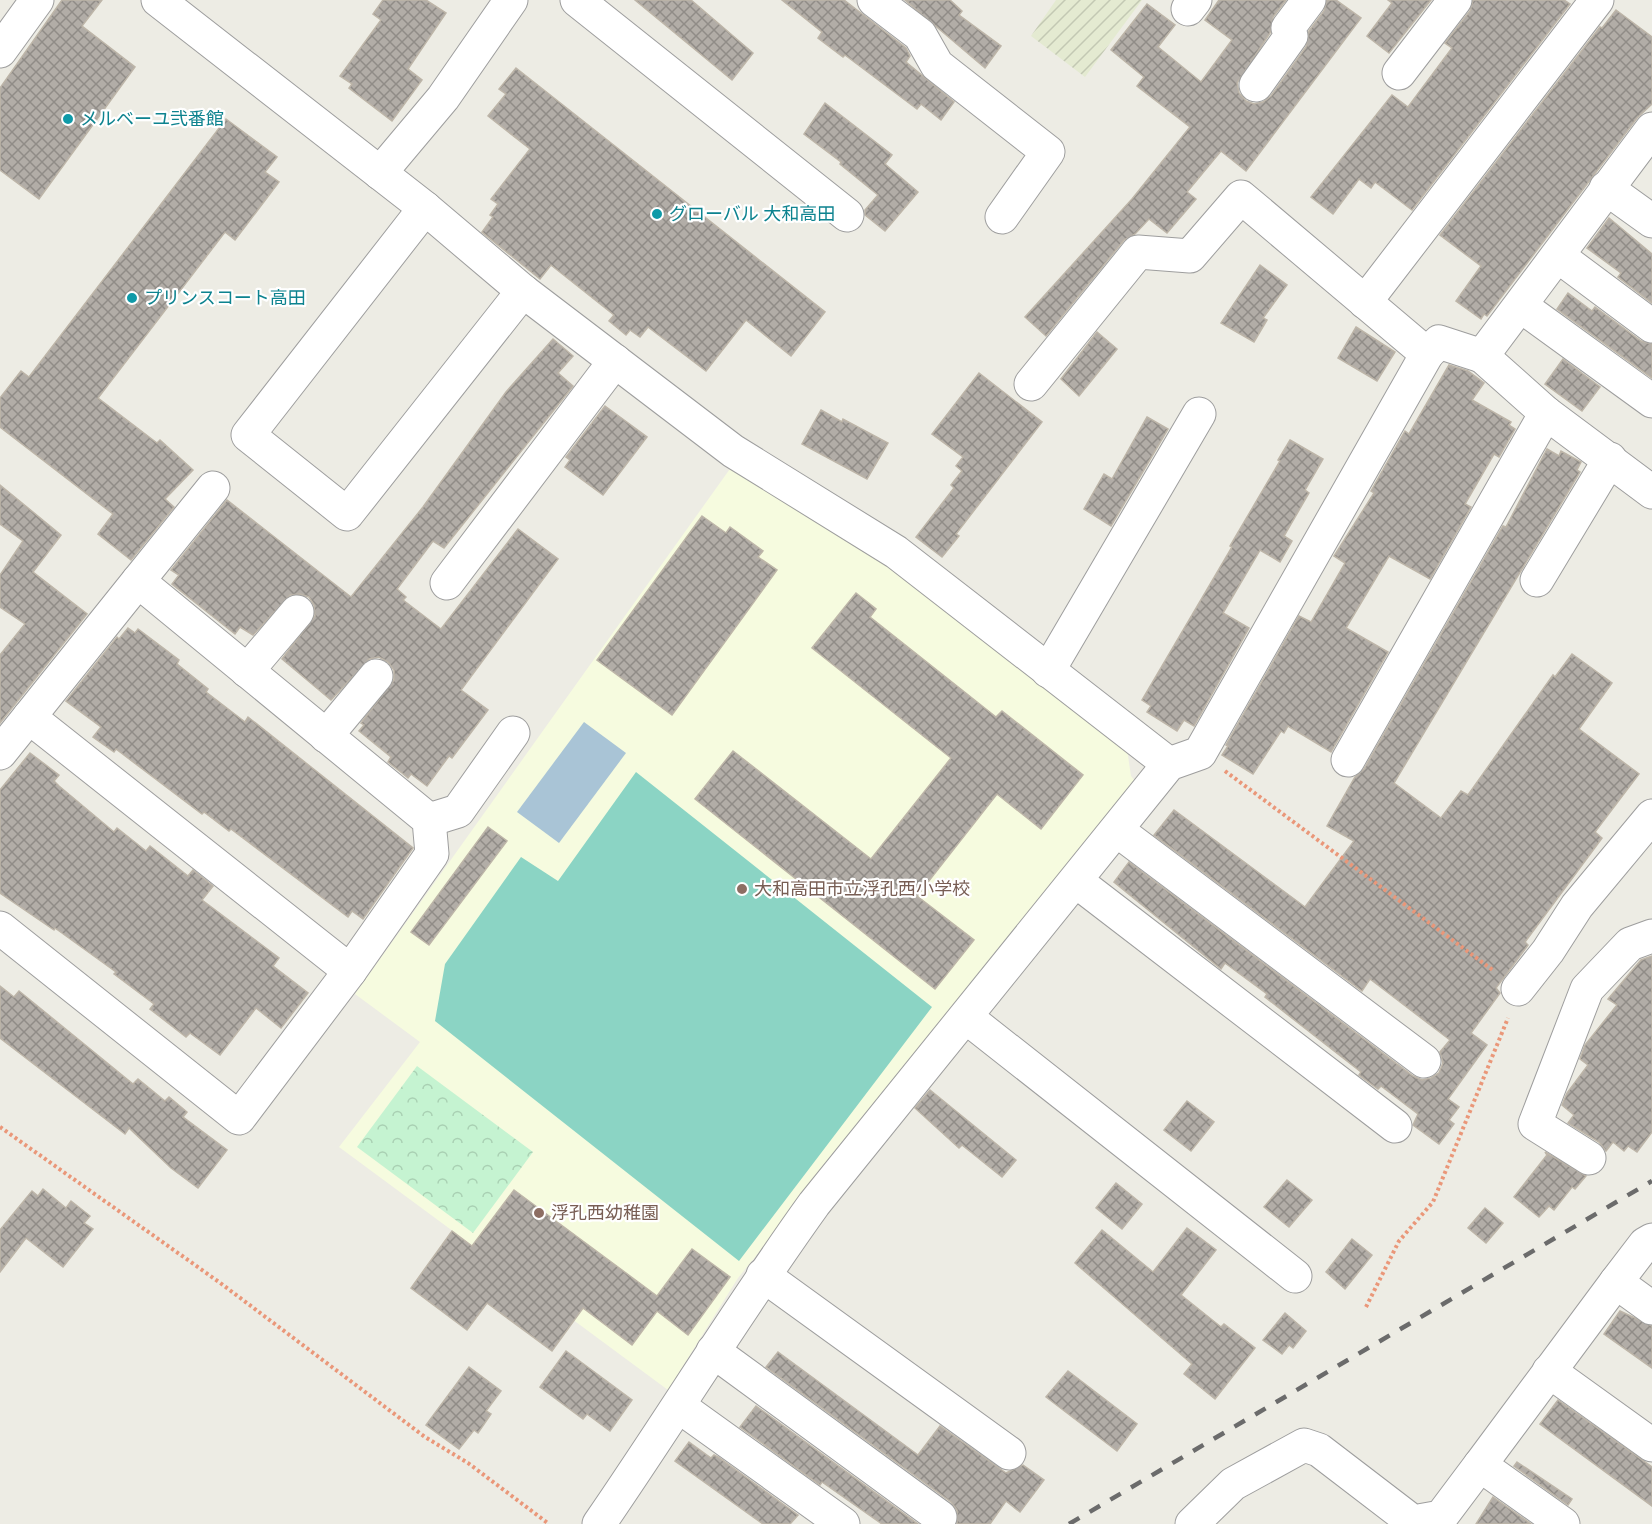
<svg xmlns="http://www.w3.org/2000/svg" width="1652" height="1524" font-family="Rubik,'Noto Sans JP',sans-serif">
  <defs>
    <pattern id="farmland-furrows" width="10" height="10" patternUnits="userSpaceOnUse" patternTransform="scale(1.5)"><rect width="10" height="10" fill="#e4ead1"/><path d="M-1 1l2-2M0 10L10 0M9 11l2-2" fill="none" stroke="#c3c8b3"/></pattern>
    <pattern id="park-crowns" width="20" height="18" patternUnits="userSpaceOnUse" patternTransform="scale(1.5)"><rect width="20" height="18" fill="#c5f3d1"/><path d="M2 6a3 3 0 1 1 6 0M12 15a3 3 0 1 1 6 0" fill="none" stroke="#a9d0b3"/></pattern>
    <pattern id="building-cross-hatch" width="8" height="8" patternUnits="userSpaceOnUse" patternTransform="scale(1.5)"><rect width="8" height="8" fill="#b2ada7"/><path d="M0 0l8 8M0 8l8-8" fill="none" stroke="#908c87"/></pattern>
  </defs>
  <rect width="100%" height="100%" fill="#edece4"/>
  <polygon fill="#f6fbdf" points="732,466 879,555 1127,749 1131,776 1138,785 738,1278 668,1390 339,1147 420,1042 355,994"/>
  <polygon fill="url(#farmland-furrows)" points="1056,0 1142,0 1085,77 1031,36"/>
  <polygon fill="url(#park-crowns)" points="417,1066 533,1152 473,1233 357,1147"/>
  <polygon fill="#8bd4c4" points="636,772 932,1007 739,1261 435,1021 445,964 521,857 558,881"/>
  <polygon fill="#a9c4d6" points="584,722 626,753 559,843 517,812"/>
  <g fill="url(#building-cross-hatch)" stroke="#bdb5a8" stroke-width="1.5">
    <polygon points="62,0 102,0 82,26 135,67 39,199 0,170 0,88"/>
    <polygon points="383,0 426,0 446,13 408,69 422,80 392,121 349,88 352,84 340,76 381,20 373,14"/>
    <polygon points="635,0 691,0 753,53 732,80"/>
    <polygon points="782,0 844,0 906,48 910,56 906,62 954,102 941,120 921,104 917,109 845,55 843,57 818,38 822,32"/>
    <polygon points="905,0 950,0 962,11 959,15 1001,46 985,68"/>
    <polygon points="1219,0 1286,0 1273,17 1270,33 1237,83 1239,93 1246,101 1254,104 1263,102 1271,96 1306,47 1309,31 1324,11 1327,0 1336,0 1361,18 1246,171 1221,151 1187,192 1196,199 1167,233 1149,219 1135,234 1124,240 1046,336 1025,317 1132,199 1190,127 1137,86 1144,77 1111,50 1147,4 1175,25 1158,47 1201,82 1232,40 1205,20"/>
    <polygon points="1388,0 1431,0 1389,53 1367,36 1392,3"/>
    <polygon points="1473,0 1564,0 1570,4 1412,210 1375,182 1371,188 1359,179 1333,214 1311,197 1392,95 1408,107 1452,48 1445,43 1470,11"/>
    <polygon points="1616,10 1652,37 1652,104 1637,118 1487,316 1484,314 1481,319 1456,301 1481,266 1440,235 1600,27 1602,28"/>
    <polygon points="516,68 825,312 791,356 746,320 706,371 648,327 640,337 630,330 626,335 609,321 614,315 551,265 540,279 482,232 493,217 490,215 498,204 491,199 530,149 488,116 506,94 499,89"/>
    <polygon points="825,103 892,155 885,164 918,192 885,231 865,215 865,210 878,195 840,164 841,162 804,134"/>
    <polygon points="226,119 277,157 265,172 279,182 235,240 225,232 98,398 157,443 160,440 193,470 165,499 174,507 131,560 98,534 113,514 0,427 0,398 21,371 29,377"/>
    <polygon points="1609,218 1652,254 1652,303 1618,277 1621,273 1587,248"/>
    <polygon points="1260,265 1287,285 1263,318 1267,320 1254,342 1221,323"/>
    <polygon points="1568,293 1592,311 1595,307 1641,341 1652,344 1652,378 1557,309"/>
    <polygon points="1356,327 1395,352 1377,381 1338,358"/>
    <polygon points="1097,332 1117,349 1079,396 1061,379"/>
    <polygon points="553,339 573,356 558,373 573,386 444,548 433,541 397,589 406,597 403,600 441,629 518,529 558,559 461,690 488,710 452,758 449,756 427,786 411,774 408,778 402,773 388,762 391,757 359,731 364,725 361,723 394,680 394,670 388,662 379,657 369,659 331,700 282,659 315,616 314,605 309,597 300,594 290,595 253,635 240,627 235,634 172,584 179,575 171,570 227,500 351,597 423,507 506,392"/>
    <polygon points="1563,359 1600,387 1582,411 1545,384"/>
    <polygon points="1449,365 1468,371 1484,383 1472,400 1511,422 1509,425 1515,429 1499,457 1494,454 1465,504 1471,507 1430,579 1389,556 1346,628 1388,652 1331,752 1288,726 1284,733 1281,731 1253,774 1222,755 1228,746 1226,745 1299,616 1311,622 1345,563 1334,556 1374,493 1371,491 1405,431 1409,434"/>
    <polygon points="979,373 1042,422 956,534 959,536 942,557 916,537 954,488 951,485 962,471 956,466 963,457 932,434"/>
    <polygon points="605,406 647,437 603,495 565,467 570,460 566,457"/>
    <polygon points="821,410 842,422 843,419 888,443 867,479 802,444"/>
    <polygon points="1147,417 1168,429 1111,526 1084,509 1104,474 1112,479"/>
    <polygon points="1290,440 1323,459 1305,490 1309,493 1284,536 1292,541 1280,562 1260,550 1223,613 1249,628 1194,726 1184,720 1177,731 1147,712 1151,706 1142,700 1232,547 1230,546 1280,461 1278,460"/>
    <polygon points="1547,449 1559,456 1561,451 1581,462 1577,470 1580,472 1394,783 1441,818 1461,791 1468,795 1553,675 1555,677 1572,654 1612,683 1579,729 1639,774 1595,832 1602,838 1525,942 1528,945 1496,988 1500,993 1471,1033 1487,1045 1448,1099 1459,1107 1449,1120 1454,1124 1439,1144 1413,1125 1418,1114 1381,1086 1378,1089 1359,1075 1361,1072 1265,997 1267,994 1225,963 1221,969 1114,882 1129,862 1413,1076 1422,1080 1431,1078 1439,1073 1443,1063 1440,1052 1450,1040 1370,979 1362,991 1154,835 1174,810 1305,907 1354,841 1327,826 1355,777 1364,769 1503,526 1506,527"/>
    <polygon points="0,485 61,535 33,572 87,614 0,723 0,655 25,624 0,607 0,575 23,541 0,524"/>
    <polygon points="702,516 726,533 730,527 763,551 758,557 777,570 672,715 597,660"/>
    <polygon points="856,593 876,609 870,617 996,717 1002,711 1083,775 1041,829 997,794 917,896 974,940 935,989 695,799 733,751 871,859 951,758 812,648"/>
    <polygon points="128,628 135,633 138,629 179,660 177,664 208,689 206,692 245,722 248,717 413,848 363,919 352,911 348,917 231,829 229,831 204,812 202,814 116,749 114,752 93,737 101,727 66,701 117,637 119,639"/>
    <polygon points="30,753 59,775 54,781 59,786 114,832 117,828 146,851 150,846 188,876 193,870 213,886 202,900 279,958 273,966 308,993 281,1028 256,1008 220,1055 190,1033 186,1037 150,1009 154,1004 114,974 116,972 55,928 54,930 0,893 0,790"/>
    <polygon points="488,827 507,841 429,945 411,932"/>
    <polygon points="1652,956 1652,1132 1637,1152 1628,1146 1624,1151 1613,1142 1606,1151 1599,1142 1568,1123 1574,1115 1562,1105 1567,1093 1588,1065 1580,1059 1585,1045 1617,1005 1608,999 1641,960"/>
    <polygon points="0,986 14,997 19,991 133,1084 138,1079 165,1101 169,1097 187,1112 183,1117 227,1150 198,1188 171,1168 129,1128 125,1134 0,1038"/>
    <polygon points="930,1090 1016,1160 1002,1177 962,1145 959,1148 915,1108"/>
    <polygon points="1187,1101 1214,1122 1191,1151 1164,1130"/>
    <polygon points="1545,1152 1586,1176 1575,1189 1572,1187 1554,1210 1549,1206 1539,1217 1514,1197 1547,1155"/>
    <polygon points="1287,1180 1312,1200 1289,1227 1264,1207"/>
    <polygon points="1116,1183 1142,1204 1122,1229 1096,1208"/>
    <polygon points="43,1189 66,1208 71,1201 90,1216 84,1223 93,1229 63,1267 26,1238 0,1272 0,1230 32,1191 38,1196"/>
    <polygon points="514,1190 657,1296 692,1249 730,1277 688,1335 657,1311 632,1345 583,1308 552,1351 487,1303 467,1330 411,1288 452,1231 472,1246"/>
    <polygon points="1485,1208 1503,1223 1486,1243 1468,1228"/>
    <polygon points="1187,1228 1216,1250 1181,1295 1221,1327 1224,1324 1255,1348 1215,1399 1184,1374 1192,1364 1075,1263 1102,1230 1153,1272"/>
    <polygon points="1352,1239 1372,1255 1345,1289 1326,1272"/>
    <polygon points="1620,1311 1652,1326 1652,1368 1604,1334"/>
    <polygon points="1285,1313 1306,1331 1293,1348 1289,1345 1282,1354 1263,1340"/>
    <polygon points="566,1351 632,1400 610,1431 587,1414 583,1419 540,1387"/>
    <polygon points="778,1352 918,1455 940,1426 1006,1473 1023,1465 1044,1480 1020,1512 1006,1501 990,1524 957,1524 957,1510 951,1502 766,1367"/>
    <polygon points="469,1367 501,1391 486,1411 491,1414 478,1433 474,1430 459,1449 426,1425"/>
    <polygon points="1068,1371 1137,1424 1117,1451 1046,1397"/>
    <polygon points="1558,1400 1652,1467 1652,1506 1540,1424"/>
    <polygon points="756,1406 918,1524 882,1524 822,1482 820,1485 740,1427"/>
    <polygon points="689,1442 711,1458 714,1455 718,1457 798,1515 790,1524 763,1524 675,1461"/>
    <polygon points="1517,1462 1572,1499 1568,1505 1514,1466"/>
    <polygon points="1493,1497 1531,1524 1476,1524"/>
  </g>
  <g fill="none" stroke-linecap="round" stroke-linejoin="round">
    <defs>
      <g id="minor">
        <polyline points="158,0 425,208 523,291 733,451 896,552 1169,764"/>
        <polyline points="577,0 847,215"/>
        <polyline points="874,0 920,35 937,65 1048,152 1002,217"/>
        <polyline points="1188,9 1195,0"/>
        <polyline points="0,51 37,0"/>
        <polyline points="1399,73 1455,0"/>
        <polyline points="1256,85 1291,36 1288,28 1309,0"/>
        <polyline points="380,173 443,98 511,0"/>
        <polyline points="1606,188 1652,221"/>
        <polyline points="425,208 248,435 347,514 523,291"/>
        <polyline points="1558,256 1652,326"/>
        <polyline points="1365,302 1597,0"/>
        <polyline points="1521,306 1652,401"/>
        <polyline points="1427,354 1439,342 1482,356 1652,129"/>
        <polyline points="1482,356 1546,413 1652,492"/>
        <polyline points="1537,580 1610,459"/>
        <polygon points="138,581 429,820 432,854 350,971 29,717"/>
        <polyline points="138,581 213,488"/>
        <polyline points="447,583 615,361"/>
        <polyline points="247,671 297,612"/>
        <polyline points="1048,671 1199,414"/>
        <polyline points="326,736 376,676"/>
        <polyline points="0,753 29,717"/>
        <polyline points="1348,760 1546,413"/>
        <polyline points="429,820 458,811 513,733"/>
        <polyline points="1118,831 1424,1061"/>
        <polyline points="1076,881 1395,1126"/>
        <polyline points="0,928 239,1118 350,971"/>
        <polyline points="1518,989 1548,951 1577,906 1652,816"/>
        <polyline points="966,1017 1295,1276"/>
        <polyline points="1589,1158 1535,1124 1587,989 1630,944 1652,936"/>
        <polyline points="763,1275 1009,1453"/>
        <polyline points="1616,1282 1652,1308"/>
        <polyline points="713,1351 940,1517"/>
        <polyline points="1549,1371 1652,1445"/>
        <polyline points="680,1407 843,1524"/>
        <path d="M599,1524C672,1418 739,1308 814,1204L1169,764L1200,753L1427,354L1241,197L1190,256L1138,252L1031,384"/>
        <polyline points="1192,1524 1233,1484 1304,1445 1319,1450 1413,1522 1441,1517 1480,1465"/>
        <polyline points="1563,1524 1480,1465 1616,1282 1645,1244 1652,1240"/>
      </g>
    </defs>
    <use href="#minor" stroke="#9e9e9e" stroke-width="35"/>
    <g stroke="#ea9779" stroke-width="4" stroke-dasharray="3 3" stroke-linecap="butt">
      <polyline points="1225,771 1494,971"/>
      <polyline points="0,1127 219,1282 425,1437 468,1463 549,1524"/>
      <polyline points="1366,1307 1399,1241 1433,1202 1508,1018"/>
    </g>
    <use href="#minor" stroke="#fff" stroke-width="33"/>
    <polyline stroke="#6b6b6b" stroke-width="4.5" stroke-dasharray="12 12" stroke-linecap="butt" points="1069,1524 1652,1181"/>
  </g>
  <g fill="#0f9aa8" stroke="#fff" stroke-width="2">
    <circle cx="68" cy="119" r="6"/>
    <circle cx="657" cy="214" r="6"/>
    <circle cx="132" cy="298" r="6"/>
  </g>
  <g fill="#8d6e63" stroke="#fff" stroke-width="2">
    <circle cx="742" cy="889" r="6"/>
    <circle cx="539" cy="1213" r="6"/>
  </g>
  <g text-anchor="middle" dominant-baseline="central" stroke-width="4.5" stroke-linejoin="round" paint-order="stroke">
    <g font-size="18" fill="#0d838f" stroke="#fff" text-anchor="start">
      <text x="80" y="119">メルベーユ弐番館</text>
      <text x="669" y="214">グローバル 大和高田</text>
      <text x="144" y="298">プリンスコート高田</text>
    </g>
    <g font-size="18" fill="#785e54" stroke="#fff" text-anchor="start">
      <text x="754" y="889">大和高田市立浮孔西小学校</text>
      <text x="551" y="1213">浮孔西幼稚園</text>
    </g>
  </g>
</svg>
